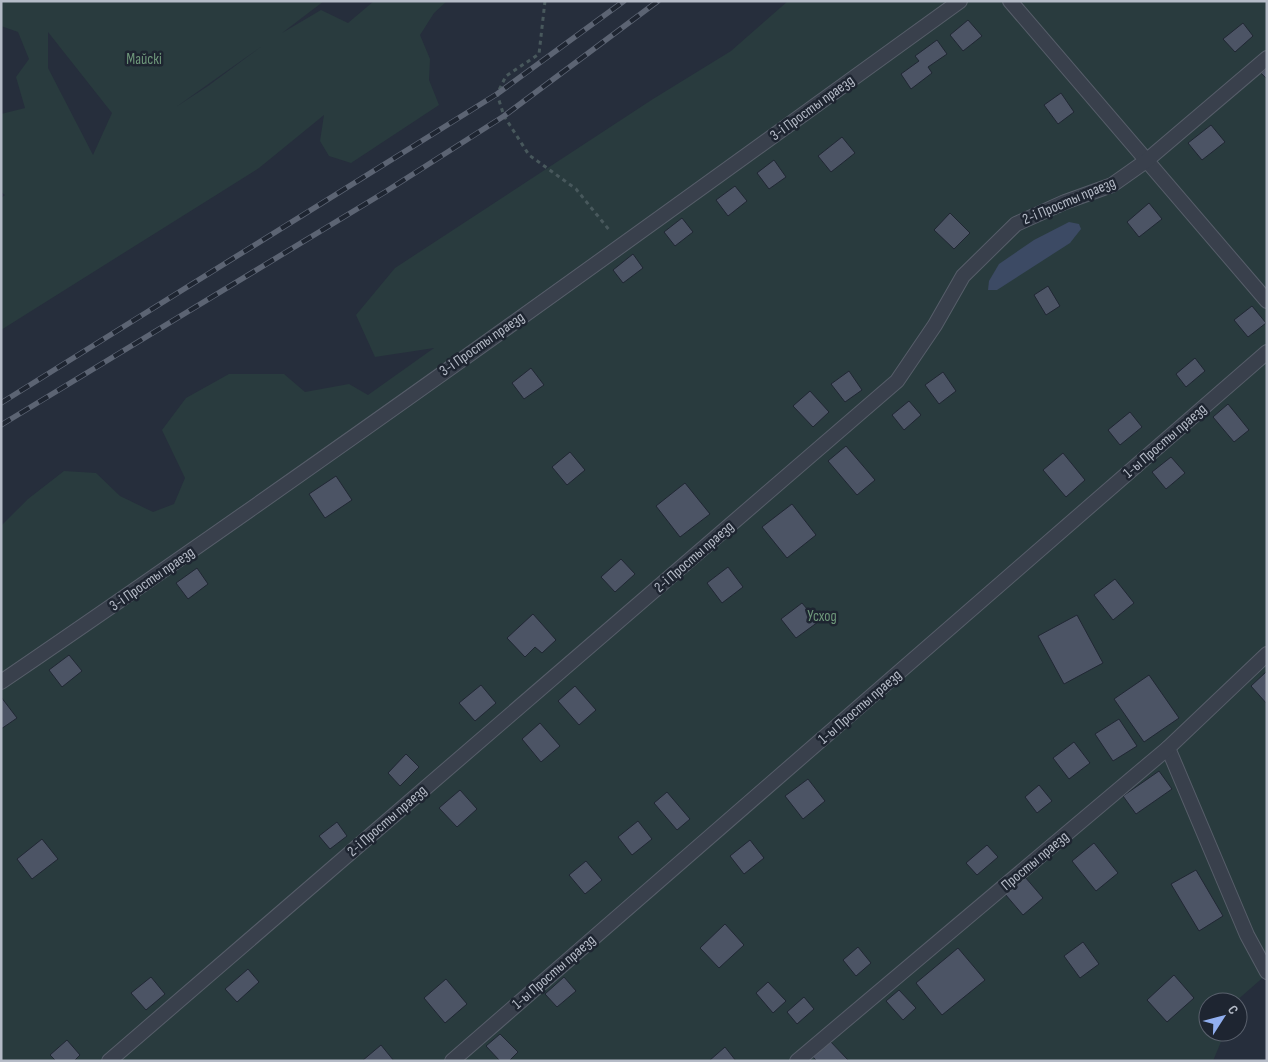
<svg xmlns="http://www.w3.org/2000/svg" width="1268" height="1062" font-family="'Sofia Sans Condensed',sans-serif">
  <rect width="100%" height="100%" fill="#262e3c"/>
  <g fill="#293b3e" fill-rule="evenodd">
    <path d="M1,1H324L282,33L321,10L348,23L374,1H447L434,13L420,35L430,59L429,80L439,105L351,163L329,156L320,141L324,115L259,168L1,330V198L5,195L1,192V114L25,108L16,77L29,59L18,32L1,26ZM48,32L112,113L93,155L48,68ZM262,46L208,86L176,107Z"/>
    <polygon points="788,1 1267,1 1267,974 1235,1002 1208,1002 1208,1032 1225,1032 1213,1061 1,1061 1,526 28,499 64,471 96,473 120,496 153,512 174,504 185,478 162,430 186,398 229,374 284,374 305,392 349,384 368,395 434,348 375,357 356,315 395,268 653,99 731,51"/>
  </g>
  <polygon fill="#3c4a64" points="1069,222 1079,224 1081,229 1070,243 997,290 988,290 989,281 999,264 1034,240"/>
  <g fill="#4c5465" stroke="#202733">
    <polygon points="968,20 982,36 963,51 950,35"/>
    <polygon points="1243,23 1253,36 1235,52 1223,39"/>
    <polygon points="937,40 947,54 928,67 932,73 911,89 901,74 919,61 915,56"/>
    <polygon points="1267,68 1267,79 1261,73"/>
    <polygon points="1061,93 1074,112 1058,124 1044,105"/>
    <polygon points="1211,125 1225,142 1202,160 1188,143"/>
    <polygon points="842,137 855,153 831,172 818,156"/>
    <polygon points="774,160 786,177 769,189 757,173"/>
    <polygon points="735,186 747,201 728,216 716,200"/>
    <polygon points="1149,203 1162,219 1139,237 1127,222"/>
    <polygon points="950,213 970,233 954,249 934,230"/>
    <polygon points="682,218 693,232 675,246 664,232"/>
    <polygon points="633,254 643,268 623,283 613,270"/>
    <polygon points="1048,286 1060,306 1046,315 1034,295"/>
    <polygon points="1252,306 1266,323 1248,337 1234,320"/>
    <polygon points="1195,358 1205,371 1186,387 1176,374"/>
    <polygon points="531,368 544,385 524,399 512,383"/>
    <polygon points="849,371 862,390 845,402 831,384"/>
    <polygon points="943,372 956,391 939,404 925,385"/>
    <polygon points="810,391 829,412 813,427 793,406"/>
    <polygon points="909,401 921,415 904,430 892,415"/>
    <polygon points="1228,404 1249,430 1234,442 1213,417"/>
    <polygon points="1130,412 1142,427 1120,445 1108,430"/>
    <polygon points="846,446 875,480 857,495 828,461"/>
    <polygon points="570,452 585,470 567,485 552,467"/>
    <polygon points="1063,453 1085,480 1066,497 1043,470"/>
    <polygon points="1171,457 1185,473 1166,489 1152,472"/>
    <polygon points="336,476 352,500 325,518 309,494"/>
    <polygon points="685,483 710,514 680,537 656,506"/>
    <polygon points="792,504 816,535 787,558 762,527"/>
    <polygon points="621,559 635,574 615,592 601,577"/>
    <polygon points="728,567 743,587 722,603 707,583"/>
    <polygon points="197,568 208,584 188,599 176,583"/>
    <polygon points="1115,579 1134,603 1113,620 1094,595"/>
    <polygon points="802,603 818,622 796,638 781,619"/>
    <polygon points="533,614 556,640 542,653 535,647 525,657 507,638"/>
    <polygon points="1077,615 1103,663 1064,684 1038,636"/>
    <polygon points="69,655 82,671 62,687 49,670"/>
    <polygon points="1266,672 1267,672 1267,704 1251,686"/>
    <polygon points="1149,675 1179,718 1144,742 1114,699"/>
    <polygon points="481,685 496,703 475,721 459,703"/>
    <polygon points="575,686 596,710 579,725 558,701"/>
    <polygon points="1,697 17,718 1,729"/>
    <polygon points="1119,719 1137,746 1113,761 1095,734"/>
    <polygon points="540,723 560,746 541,762 522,739"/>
    <polygon points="1074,742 1090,763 1069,779 1053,758"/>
    <polygon points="406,754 419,767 400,786 388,773"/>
    <polygon points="1159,771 1172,789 1136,814 1123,796"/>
    <polygon points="808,779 825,801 803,819 785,796"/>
    <polygon points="1039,785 1052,801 1037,813 1025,797"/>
    <polygon points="460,790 477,809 457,827 439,808"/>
    <polygon points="667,792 690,819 677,830 654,803"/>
    <polygon points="638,821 652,839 632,855 618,837"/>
    <polygon points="337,822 347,836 330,849 319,836"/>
    <polygon points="42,839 58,859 32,879 17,859"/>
    <polygon points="750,840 764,858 744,874 730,856"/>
    <polygon points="1094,843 1118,873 1096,891 1072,861"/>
    <polygon points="987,845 998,857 977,875 966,863"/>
    <polygon points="586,861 602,880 585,894 569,875"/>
    <polygon points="1196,870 1223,916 1199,931 1171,884"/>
    <polygon points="1025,877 1043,898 1023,915 1005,894"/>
    <polygon points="725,924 744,945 719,968 700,948"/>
    <polygon points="1083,942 1099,964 1080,978 1064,956"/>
    <polygon points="858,947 871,963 856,976 843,960"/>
    <polygon points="958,948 985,980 942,1015 916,983"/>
    <polygon points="248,969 259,982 237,1002 225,989"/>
    <polygon points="1174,975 1194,998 1167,1022 1147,1000"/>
    <polygon points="151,977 165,994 146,1010 131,993"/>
    <polygon points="564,977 576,991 557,1007 545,994"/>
    <polygon points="446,979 467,1004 445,1023 424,998"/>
    <polygon points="768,982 786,1001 773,1013 756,993"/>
    <polygon points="899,990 916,1008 903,1020 886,1001"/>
    <polygon points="804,997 814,1009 797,1024 787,1012"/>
    <polygon points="500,1034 518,1052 509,1061 500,1061 486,1046"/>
    <polygon points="67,1040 80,1055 74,1061 56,1061 50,1055"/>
    <polygon points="830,1041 848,1060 846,1061 817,1061 813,1057"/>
    <polygon points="381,1045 394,1061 362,1061"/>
    <polygon points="725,1047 736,1061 709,1061"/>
  </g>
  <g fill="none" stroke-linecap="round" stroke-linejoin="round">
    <defs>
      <g id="lane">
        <polyline points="1010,1 1267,301"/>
        <path d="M1,682C325,461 642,231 960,1"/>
        <polyline points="1168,748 1247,935 1267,972"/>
        <polyline points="109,1061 897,381 935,325 963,276 1016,224 1065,202 1112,185 1146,161 1267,58"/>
        <polyline points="452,1061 1267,352"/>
        <polyline points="797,1061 1168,748 1267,654"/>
      </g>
    </defs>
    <use href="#lane" stroke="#575e6a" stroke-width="16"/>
    <polyline stroke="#48585c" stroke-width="3" stroke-dasharray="4 4" stroke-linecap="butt" points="545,1 539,54 506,76 497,94 504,116 529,155 576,189 610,231"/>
    <use href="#lane" stroke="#39404c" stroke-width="14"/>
    <defs>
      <g id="rail">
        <polyline points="1,403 497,94 624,1"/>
        <polyline points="1,425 385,192 504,116 658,1"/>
      </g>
    </defs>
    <use href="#rail" stroke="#5c6473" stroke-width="5.5"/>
    <use href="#rail" stroke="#1e2531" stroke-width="4" stroke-dasharray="11" stroke-linecap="butt"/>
  </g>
  <g text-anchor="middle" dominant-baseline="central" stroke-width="5" stroke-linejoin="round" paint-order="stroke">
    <g font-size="15" fill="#6e977a" stroke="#1e2531">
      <text x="144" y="59">Майскі</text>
      <text x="822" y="616">Усход</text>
    </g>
    <g font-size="15" fill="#b5bbc7" stroke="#1e2531">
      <text transform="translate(812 108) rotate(-36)">3-і Просты праезд</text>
      <text transform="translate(1069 201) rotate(-23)">2-і Просты праезд</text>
      <text transform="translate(482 344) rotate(-35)">3-і Просты праезд</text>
      <text transform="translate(1165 441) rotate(-41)">1-ы Просты праезд</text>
      <text transform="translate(694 557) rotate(-41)">2-і Просты праезд</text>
      <text transform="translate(152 579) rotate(-35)">3-і Просты праезд</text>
      <text transform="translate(860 707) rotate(-41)">1-ы Просты праезд</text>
      <text transform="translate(387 821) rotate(-41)">2-і Просты праезд</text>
      <text transform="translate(1035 861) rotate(-40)">Просты праезд</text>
      <text transform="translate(554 972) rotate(-41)">1-ы Просты праезд</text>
    </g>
  </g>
  <rect width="1268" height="1062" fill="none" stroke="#b5bbc7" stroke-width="5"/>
  <g transform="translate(1223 1017) rotate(54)"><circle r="24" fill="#1e2531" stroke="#5a616d"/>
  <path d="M0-4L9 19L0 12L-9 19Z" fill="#91aff0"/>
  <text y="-8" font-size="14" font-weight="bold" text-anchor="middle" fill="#b5bbc7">С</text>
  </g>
</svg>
